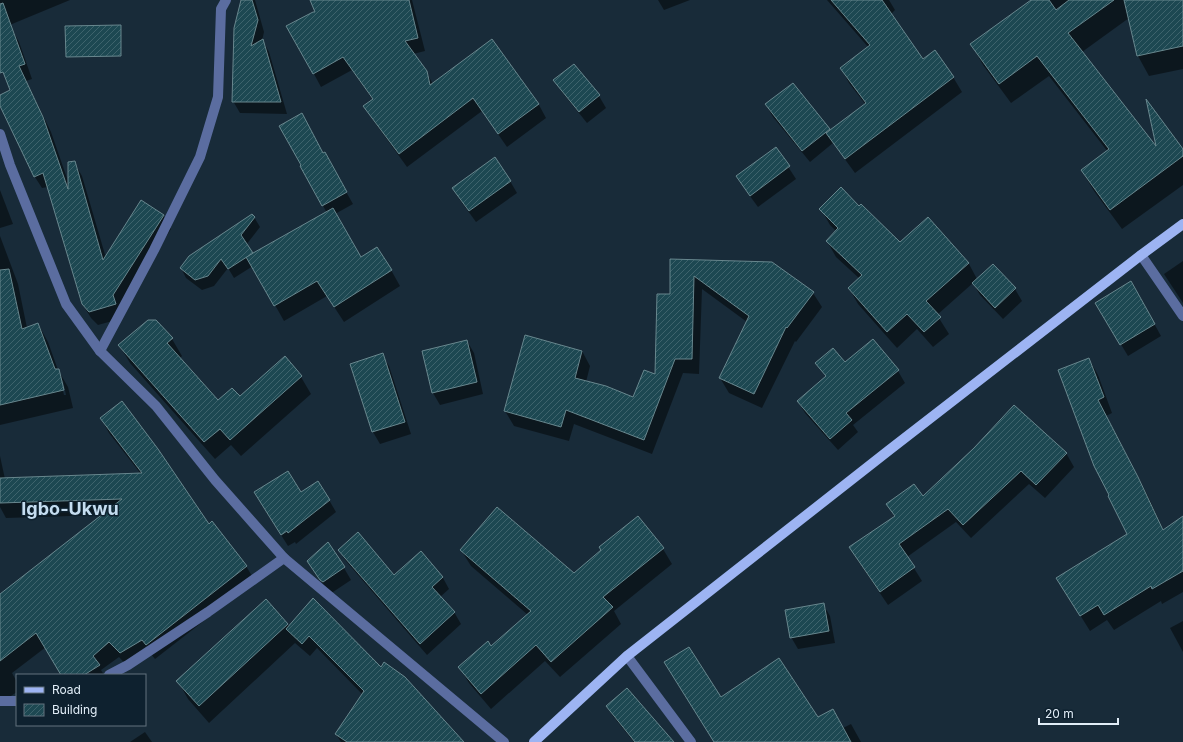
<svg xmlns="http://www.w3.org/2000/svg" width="1183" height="742" font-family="Inter,sans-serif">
  <defs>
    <pattern id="building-hatch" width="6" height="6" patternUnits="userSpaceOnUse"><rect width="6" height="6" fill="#1d4852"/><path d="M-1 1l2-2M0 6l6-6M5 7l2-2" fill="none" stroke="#3e636c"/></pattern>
  </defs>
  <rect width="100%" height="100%" fill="#182b39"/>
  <g fill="#0007" fill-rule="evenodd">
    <polygon points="0,0 70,0 0,29"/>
    <polygon points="242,0 255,0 264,32 262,41 263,41 269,52 287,114 240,113 233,101"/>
    <polygon points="311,0 412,0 425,51 413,54 426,72 433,84 492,41 539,105 546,118 507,147 482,111 407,167 373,120 365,106 373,100 352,70 321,87 314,74 317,14"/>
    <polygon points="658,0 690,0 664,10"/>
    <polygon points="827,0 889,0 895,10 891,14 923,60 953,77 962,92 855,173 833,143 810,162 773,117 766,105 829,129 830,131 866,105 849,83 841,68 869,48"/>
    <polygon points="1033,0 1183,0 1183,69 1149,76 1138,56 1129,18 1082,52 1158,150 1183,151 1183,185 1122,229 1094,191 1082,171 1108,152 1049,76 1011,103 983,65 972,45"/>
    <polygon points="11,28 19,42 32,79 26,81 51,132 69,184 74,162 82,176 106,258 163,215 171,229 121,309 123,318 98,325 91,318 82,303 48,187 42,188 33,174 0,103 0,96 11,91 0,60 0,32"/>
    <polygon points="555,80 599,96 606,108 587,123 562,92"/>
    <polygon points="776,148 796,179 758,207 744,188 737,176"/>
    <polygon points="324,153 353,204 335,214 361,259 391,270 400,286 344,322 327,296 284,321 253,266 234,278 228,268 214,286 202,290 186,278 181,268 254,217 260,227 246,245 253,255 327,213 301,166"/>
    <polygon points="510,181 517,193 476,222 460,200 453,188"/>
    <polygon points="0,190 13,224 0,228"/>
    <polygon points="859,207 900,243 928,219 969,264 977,279 992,265 1015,289 1022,301 1003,319 980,295 973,283 937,315 949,334 933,347 917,329 897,348 858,304 849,288 860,279 836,257 827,241 836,231 830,225 821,209"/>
    <path d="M0,236L18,284L27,328L38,324L48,342L58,370L68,387L73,408L0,425ZM60,378L63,381L66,395H64Z"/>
    <polygon points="671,260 813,293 822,307 796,342 795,341 762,408 729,393 720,378 747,322 702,289 699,374 683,373 652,454 574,424 569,441 514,426 505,411 582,351 590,366 586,382 634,398 656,375 671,296"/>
    <polygon points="1183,261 1183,303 1164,274"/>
    <polygon points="1131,282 1161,336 1128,356 1096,303"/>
    <polygon points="172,339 182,356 180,358 218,401 240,398 285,358 301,377 311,394 241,456 231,445 215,459 130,363 120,346"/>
    <polygon points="873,340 898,371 905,383 853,425 858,432 838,450 805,413 798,401 826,377 817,363 845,363"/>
    <polygon points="467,341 474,353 483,394 440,405 433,393 423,352"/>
    <polygon points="382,355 389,366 411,434 380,444 373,432 352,364"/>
    <polygon points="1089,359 1098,375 1112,413 1106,416 1147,494 1164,531 1183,518 1183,592 1162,604 1161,601 1114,630 1107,620 1090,631 1067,594 1128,534"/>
    <polygon points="101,418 209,525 246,566 255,581 155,659 151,654 129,668 119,657 101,670 104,675 62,675 46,647 12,673 17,682 17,692 0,703 0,595 104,515 6,518 0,507 0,456 5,479 141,474 109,433"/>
    <polygon points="1066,453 1074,467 1045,498 1029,484 971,538 956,522 907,557 922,581 888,605 858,561 850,547 895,517 888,505 923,498"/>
    <polygon points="301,493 329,500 336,512 296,544 295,542 288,546 262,505"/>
    <polygon points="663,549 672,564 614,611 621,624 560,677 545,661 491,709 469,683 460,668 491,647 528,615 471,566 461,550 574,575"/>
    <polygon points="339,550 394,576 420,553 443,578 449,589 440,597 454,612 461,624 427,655 346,561"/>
    <polygon points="344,568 351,580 330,594 315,573"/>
    <polygon points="313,600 381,669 461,742 341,742 336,734 363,695 317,648 310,656 295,643 209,723 188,699 178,681 287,624 289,627"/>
    <polygon points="823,604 830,616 835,643 798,649 791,637"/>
    <polygon points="1183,621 1183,652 1170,628"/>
    <polygon points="720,699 817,719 843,728 851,724 861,742 714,742"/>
    <polygon points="607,706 673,742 634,742 613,716"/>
    <polygon points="145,732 152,742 130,742"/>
  </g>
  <g fill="url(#building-hatch)" stroke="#68878e">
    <polygon points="241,0 252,0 258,20 251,46 263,39 281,102 232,102 234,28"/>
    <polygon points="310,0 409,0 418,38 405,41 427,71 430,85 492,39 539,104 498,134 473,98 399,154 363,106 373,99 343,57 313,74 286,26 313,12 315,12"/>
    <polygon points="831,0 882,0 923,59 935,50 954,77 845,159 826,133 866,103 840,68 870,45"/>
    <polygon points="1031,0 1049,0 1056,10 1069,0 1114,0 1068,33 1156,146 1146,99 1183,149 1183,156 1110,210 1081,170 1109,149 1037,56 999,84 970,44"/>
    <polygon points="1124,0 1183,0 1183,46 1137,56"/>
    <polygon points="3,3 25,64 19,66 43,117 68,189 68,162 75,161 103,260 141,200 164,215 113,295 116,304 89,312 82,304 43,173 34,177 0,106 0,95 10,90 3,72 0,73 0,4"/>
    <polygon points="121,25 121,56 66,57 65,26"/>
    <polygon points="574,64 600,95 579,112 553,80"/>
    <polygon points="793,83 830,129 802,151 765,104"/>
    <polygon points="302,113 323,153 325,152 347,192 322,206 300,166 301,165 279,126"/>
    <polygon points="776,147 790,166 750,196 736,176"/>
    <polygon points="495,157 511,181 469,211 452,188"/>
    <polygon points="841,187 859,206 861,204 900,242 928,217 969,263 926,301 941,317 924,332 907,314 887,332 848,288 862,275 826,241 838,228 819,209"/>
    <polygon points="333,208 361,257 377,247 392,270 334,307 317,281 274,306 246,257"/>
    <polygon points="252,214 255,217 241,235 253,253 228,269 221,259 208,276 195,280 180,268 189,256"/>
    <polygon points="670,259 772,262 814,292 787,328 786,327 754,394 719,378 749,316 694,276 692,359 675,359 644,440 566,410 561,427 504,411 525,335 582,351 575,378 606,386 633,397 644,370 655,374 657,294 670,294"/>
    <polygon points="993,264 1016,288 995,308 972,283"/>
    <polygon points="9,269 22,329 38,323 55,369 59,369 64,390 0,405 0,270"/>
    <polygon points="1131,281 1155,324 1120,345 1095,303"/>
    <polygon points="148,320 156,320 173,338 167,343 218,400 232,388 240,396 285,356 302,376 230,440 220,429 204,442 118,345"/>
    <polygon points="873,339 899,370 846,413 852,420 830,439 797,401 826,376 815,363 833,348 845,362"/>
    <polygon points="467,340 477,382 432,393 422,351"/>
    <polygon points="383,353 405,422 372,432 350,364"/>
    <polygon points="1089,358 1104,397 1098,400 1138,477 1163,530 1183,516 1183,571 1152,589 1151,586 1104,615 1098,605 1080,616 1056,578 1127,534 1108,496 1109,495 1094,466 1058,370"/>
    <polygon points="122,401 158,449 209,524 212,521 247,566 146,645 142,640 120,653 109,642 93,656 100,665 84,675 61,675 36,633 0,661 0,594 122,499 0,503 0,478 142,473 100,418"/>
    <polygon points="1014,405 1067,453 1036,485 1021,471 963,525 948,509 899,544 915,567 880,592 849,547 895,516 886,504 914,484 923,496 974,448"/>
    <polygon points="288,471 301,492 318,481 330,500 288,533 287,531 281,535 254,492"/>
    <polygon points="497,507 574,573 601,550 599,547 638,516 664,548 603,597 613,607 551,662 536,645 481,694 458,667 488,641 491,646 531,611 460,550"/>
    <polygon points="358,532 394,575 421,551 443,577 432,587 455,612 420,644 338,550"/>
    <polygon points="328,542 345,567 323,582 320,580 307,561"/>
    <polygon points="313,598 381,667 384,662 405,677 464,742 347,742 335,734 364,691 309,636 302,644 286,629"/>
    <polygon points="266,599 288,624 199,706 176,681"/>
    <polygon points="824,603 829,631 790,638 785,610"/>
    <polygon points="689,647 721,697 779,658 818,717 833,709 851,742 714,742 664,662"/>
    <polygon points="627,688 640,703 674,742 635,742 606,706"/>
  </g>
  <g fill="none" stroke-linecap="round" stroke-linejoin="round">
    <g stroke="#5b6da0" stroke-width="10">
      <polyline points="0,134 10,165 66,304 100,351 156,406 215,480 284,558 504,742"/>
      <polyline points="1141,255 1183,316"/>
      <polyline points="100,351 154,250 200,157 218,97 221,9 226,0"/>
      <polyline points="627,656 691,742"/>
      <polyline points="109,675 128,665 208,612 284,558"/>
      <polyline points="0,701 17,701"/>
    </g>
    <polyline stroke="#9db4f3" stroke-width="10" points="534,742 627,656 888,451 1141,255 1183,224"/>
  </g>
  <g text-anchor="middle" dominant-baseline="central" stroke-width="3" stroke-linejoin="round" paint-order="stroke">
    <g font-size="18" font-weight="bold" fill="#c5ddf0" stroke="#0e212f">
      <text x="70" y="508">Igbo-Ukwu</text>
    </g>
  </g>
  <rect x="16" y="674" width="130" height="52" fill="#0e212f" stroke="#62737f"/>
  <rect x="24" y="687" width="20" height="6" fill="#9db4f3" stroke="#62737f"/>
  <text x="52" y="694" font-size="12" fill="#e1edf7">Road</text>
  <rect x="24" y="704" width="20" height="12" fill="url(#building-hatch)" stroke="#62737f"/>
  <text x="52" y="714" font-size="12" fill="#e1edf7">Building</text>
  <path d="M1039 718v6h79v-6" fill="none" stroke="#e1edf7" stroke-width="2"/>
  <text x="1045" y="718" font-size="12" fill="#e1edf7" stroke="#0e212f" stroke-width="3" paint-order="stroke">20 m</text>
</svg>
